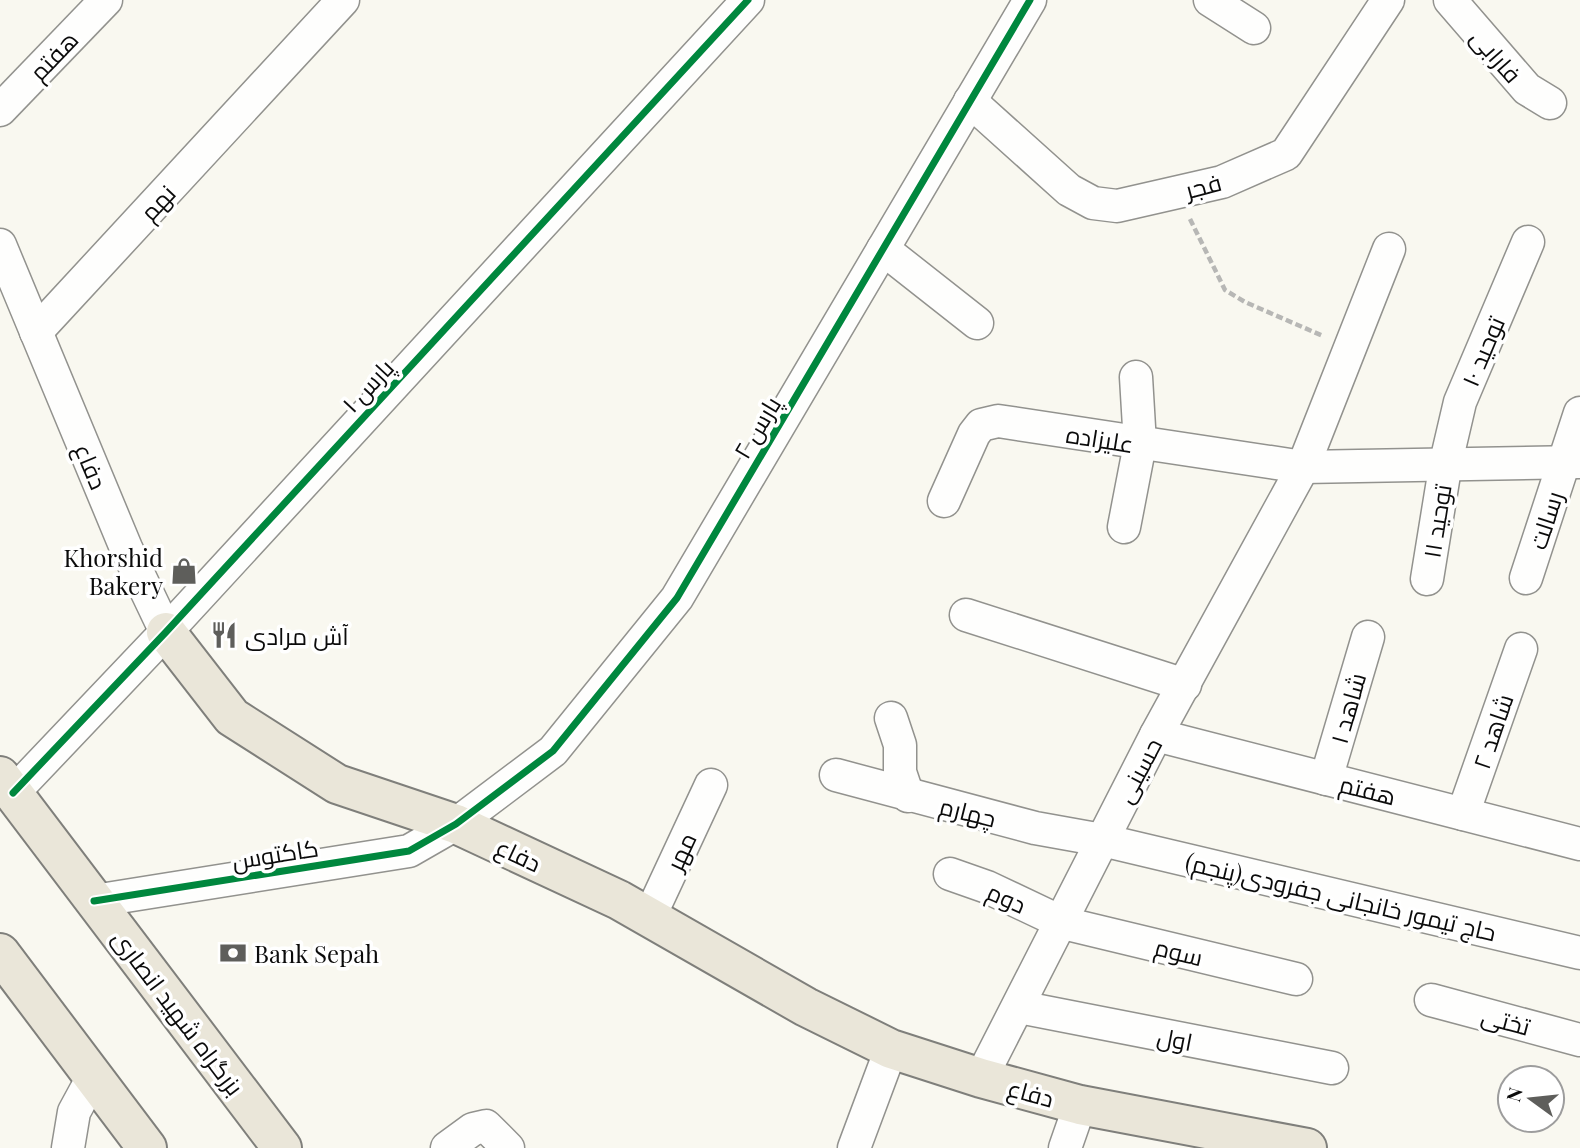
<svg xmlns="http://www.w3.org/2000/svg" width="1580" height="1148" font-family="'Playfair Display',Cairo,serif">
  <rect width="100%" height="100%" fill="#f9f8f0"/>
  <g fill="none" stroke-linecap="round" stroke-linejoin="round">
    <defs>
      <g id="minor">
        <polyline points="1210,0 1254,28"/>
        <polyline points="1450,0 1527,89 1550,103"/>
        <polyline points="970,101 1069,190 1093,203 1117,206 1222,182 1286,154 1388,0"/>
        <polyline points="0,110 106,0"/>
        <polyline points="0,245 126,548 166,632"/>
        <polyline points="883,249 977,323"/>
        <polyline points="36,332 343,0"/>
        <polyline points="944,501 974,434 981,425 998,421 1303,467 1580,462"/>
        <polyline points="1124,527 1140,444 1136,377"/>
        <polyline points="1526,578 1580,413"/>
        <polyline points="1427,579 1446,462 1460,402 1528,242"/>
        <polyline points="966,615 1185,685"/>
        <polyline points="891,718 900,745 900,772 908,796"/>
        <polyline points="1156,735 1580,844"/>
        <polyline points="836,775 1035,828 1102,840 1580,953"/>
        <polyline points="1326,779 1368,637"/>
        <polyline points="13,793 166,632 748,0"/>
        <polyline points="1463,814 1521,649"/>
        <polyline points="950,874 987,887 1063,923 1296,979"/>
        <polyline points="94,901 409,851 456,824 553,751 677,598 1030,0"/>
        <polyline points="649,918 711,785"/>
        <polyline points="1431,1000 1580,1040"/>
        <polyline points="1019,1007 1332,1068"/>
        <polyline points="981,1078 1156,735 1303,467 1389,249"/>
        <polyline points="68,1148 74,1112 93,1077"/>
        <polyline points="447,1148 473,1129 486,1126 508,1148"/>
        <polyline points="854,1148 891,1049"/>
        <polyline points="1065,1148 1080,1105"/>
      </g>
      <g id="major">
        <polyline points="166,632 232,717 337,784 456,824 619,900 806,1007 891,1049 981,1078 1080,1105 1307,1148"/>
        <polyline points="0,776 282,1148"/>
        <polyline points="0,953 147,1148"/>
      </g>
    </defs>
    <use href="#minor" stroke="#92928e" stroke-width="35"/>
    <use href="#major" stroke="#7f7f7b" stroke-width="42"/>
    <polyline stroke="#b7b7b5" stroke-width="4.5" stroke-dasharray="7 3.5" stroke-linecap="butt" points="1190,219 1225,290 1245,302 1323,336"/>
    <use href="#minor" stroke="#fefefd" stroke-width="32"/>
    <use href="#major" stroke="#eae6d9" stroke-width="38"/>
    <defs>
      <g id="cycleway">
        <polyline points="13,793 166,632 748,0"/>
        <polyline points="94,901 409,851 456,824 553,751 677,598 1030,0"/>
      </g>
    </defs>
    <use href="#cycleway" stroke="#fff" stroke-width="11"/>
    <use href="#cycleway" stroke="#00873e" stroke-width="7"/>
  </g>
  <defs>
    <symbol id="shop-bare" viewBox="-9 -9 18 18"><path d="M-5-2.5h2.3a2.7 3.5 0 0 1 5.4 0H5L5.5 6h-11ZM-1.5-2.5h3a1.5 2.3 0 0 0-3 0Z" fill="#5e5e5b" stroke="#fff" stroke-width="2.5" paint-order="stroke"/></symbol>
    <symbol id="restaurant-bare" viewBox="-9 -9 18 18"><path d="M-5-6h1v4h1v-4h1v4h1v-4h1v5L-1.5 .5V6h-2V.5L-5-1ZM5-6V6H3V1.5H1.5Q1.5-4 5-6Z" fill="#5e5e5b" stroke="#fff" stroke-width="2.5" paint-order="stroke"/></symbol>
    <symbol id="bank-bare" viewBox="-9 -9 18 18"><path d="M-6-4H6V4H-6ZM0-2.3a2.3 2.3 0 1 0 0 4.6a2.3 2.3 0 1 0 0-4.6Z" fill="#5e5e5b" stroke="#fff" stroke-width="2.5" paint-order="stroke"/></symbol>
  </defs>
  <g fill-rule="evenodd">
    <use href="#shop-bare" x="165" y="552" width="38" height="38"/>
    <use href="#restaurant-bare" x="205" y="616" width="38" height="38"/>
    <use href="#bank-bare" x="214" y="934" width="38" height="38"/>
  </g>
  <g text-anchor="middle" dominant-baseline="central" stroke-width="7" stroke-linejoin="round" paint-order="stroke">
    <g font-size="24" fill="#0b0b0b" stroke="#fff">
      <text transform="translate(53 55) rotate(-46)">هفتم</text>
      <text transform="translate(1497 55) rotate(49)">فارابی</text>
      <text transform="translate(1203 185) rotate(-15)">فجر</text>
      <text transform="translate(157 202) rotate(-47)">نهم</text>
      <text transform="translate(1482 351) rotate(-67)">توحید ۱۰</text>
      <text transform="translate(367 385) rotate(-47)">پارس ۱</text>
      <text transform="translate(756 427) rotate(-59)">پارس ۲</text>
      <text transform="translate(1100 438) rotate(9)">علیزاده</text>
      <text transform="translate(92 466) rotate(67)">دفاع</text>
      <text transform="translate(1545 520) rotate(-72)">رسالت</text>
      <text transform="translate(1436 521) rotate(-81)">توحید ‍۱۱</text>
      <text transform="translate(1347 708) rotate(-74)">شاهد ۱</text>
      <text transform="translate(1492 731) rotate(-71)">شاهد ۲</text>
      <text transform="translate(1138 770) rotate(-62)">حسینی</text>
      <text transform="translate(1368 789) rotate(14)">هفتم</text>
      <text transform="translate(968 811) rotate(14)">چهارم</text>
      <text transform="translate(680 851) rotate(-65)">مهر</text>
      <text transform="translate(275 853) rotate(-9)">کاکتوس</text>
      <text transform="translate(519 854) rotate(25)">دفاع</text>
      <text transform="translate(1341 896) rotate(13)">حاج تیمور خانجانی جفرودی(پنجم)</text>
      <text transform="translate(1007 897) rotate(24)">دوم</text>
      <text transform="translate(1179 951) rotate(14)">سوم</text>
      <text transform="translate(179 1012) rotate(53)">بزرگراه شهید انصاری</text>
      <text transform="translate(1506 1020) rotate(15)">تختی</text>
      <text transform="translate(1175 1038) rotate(11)">اول</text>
      <text transform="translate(1031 1092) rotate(15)">دفاع</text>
    </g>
    <g font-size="24" fill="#0b0b0b" stroke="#fff" text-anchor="start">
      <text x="163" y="557" text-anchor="end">Khorshid<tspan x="163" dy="28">Bakery</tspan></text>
      <text x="245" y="635">آش مرادی</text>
      <text x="254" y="953">Bank Sepah</text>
    </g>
  </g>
  <g transform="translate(1531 1099) rotate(285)"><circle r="33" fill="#ffffff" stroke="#9d9d9d" stroke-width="2"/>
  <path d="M0-5L12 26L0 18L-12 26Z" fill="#5e5e5b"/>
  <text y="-10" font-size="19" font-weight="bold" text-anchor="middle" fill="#0b0b0b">N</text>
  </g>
</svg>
